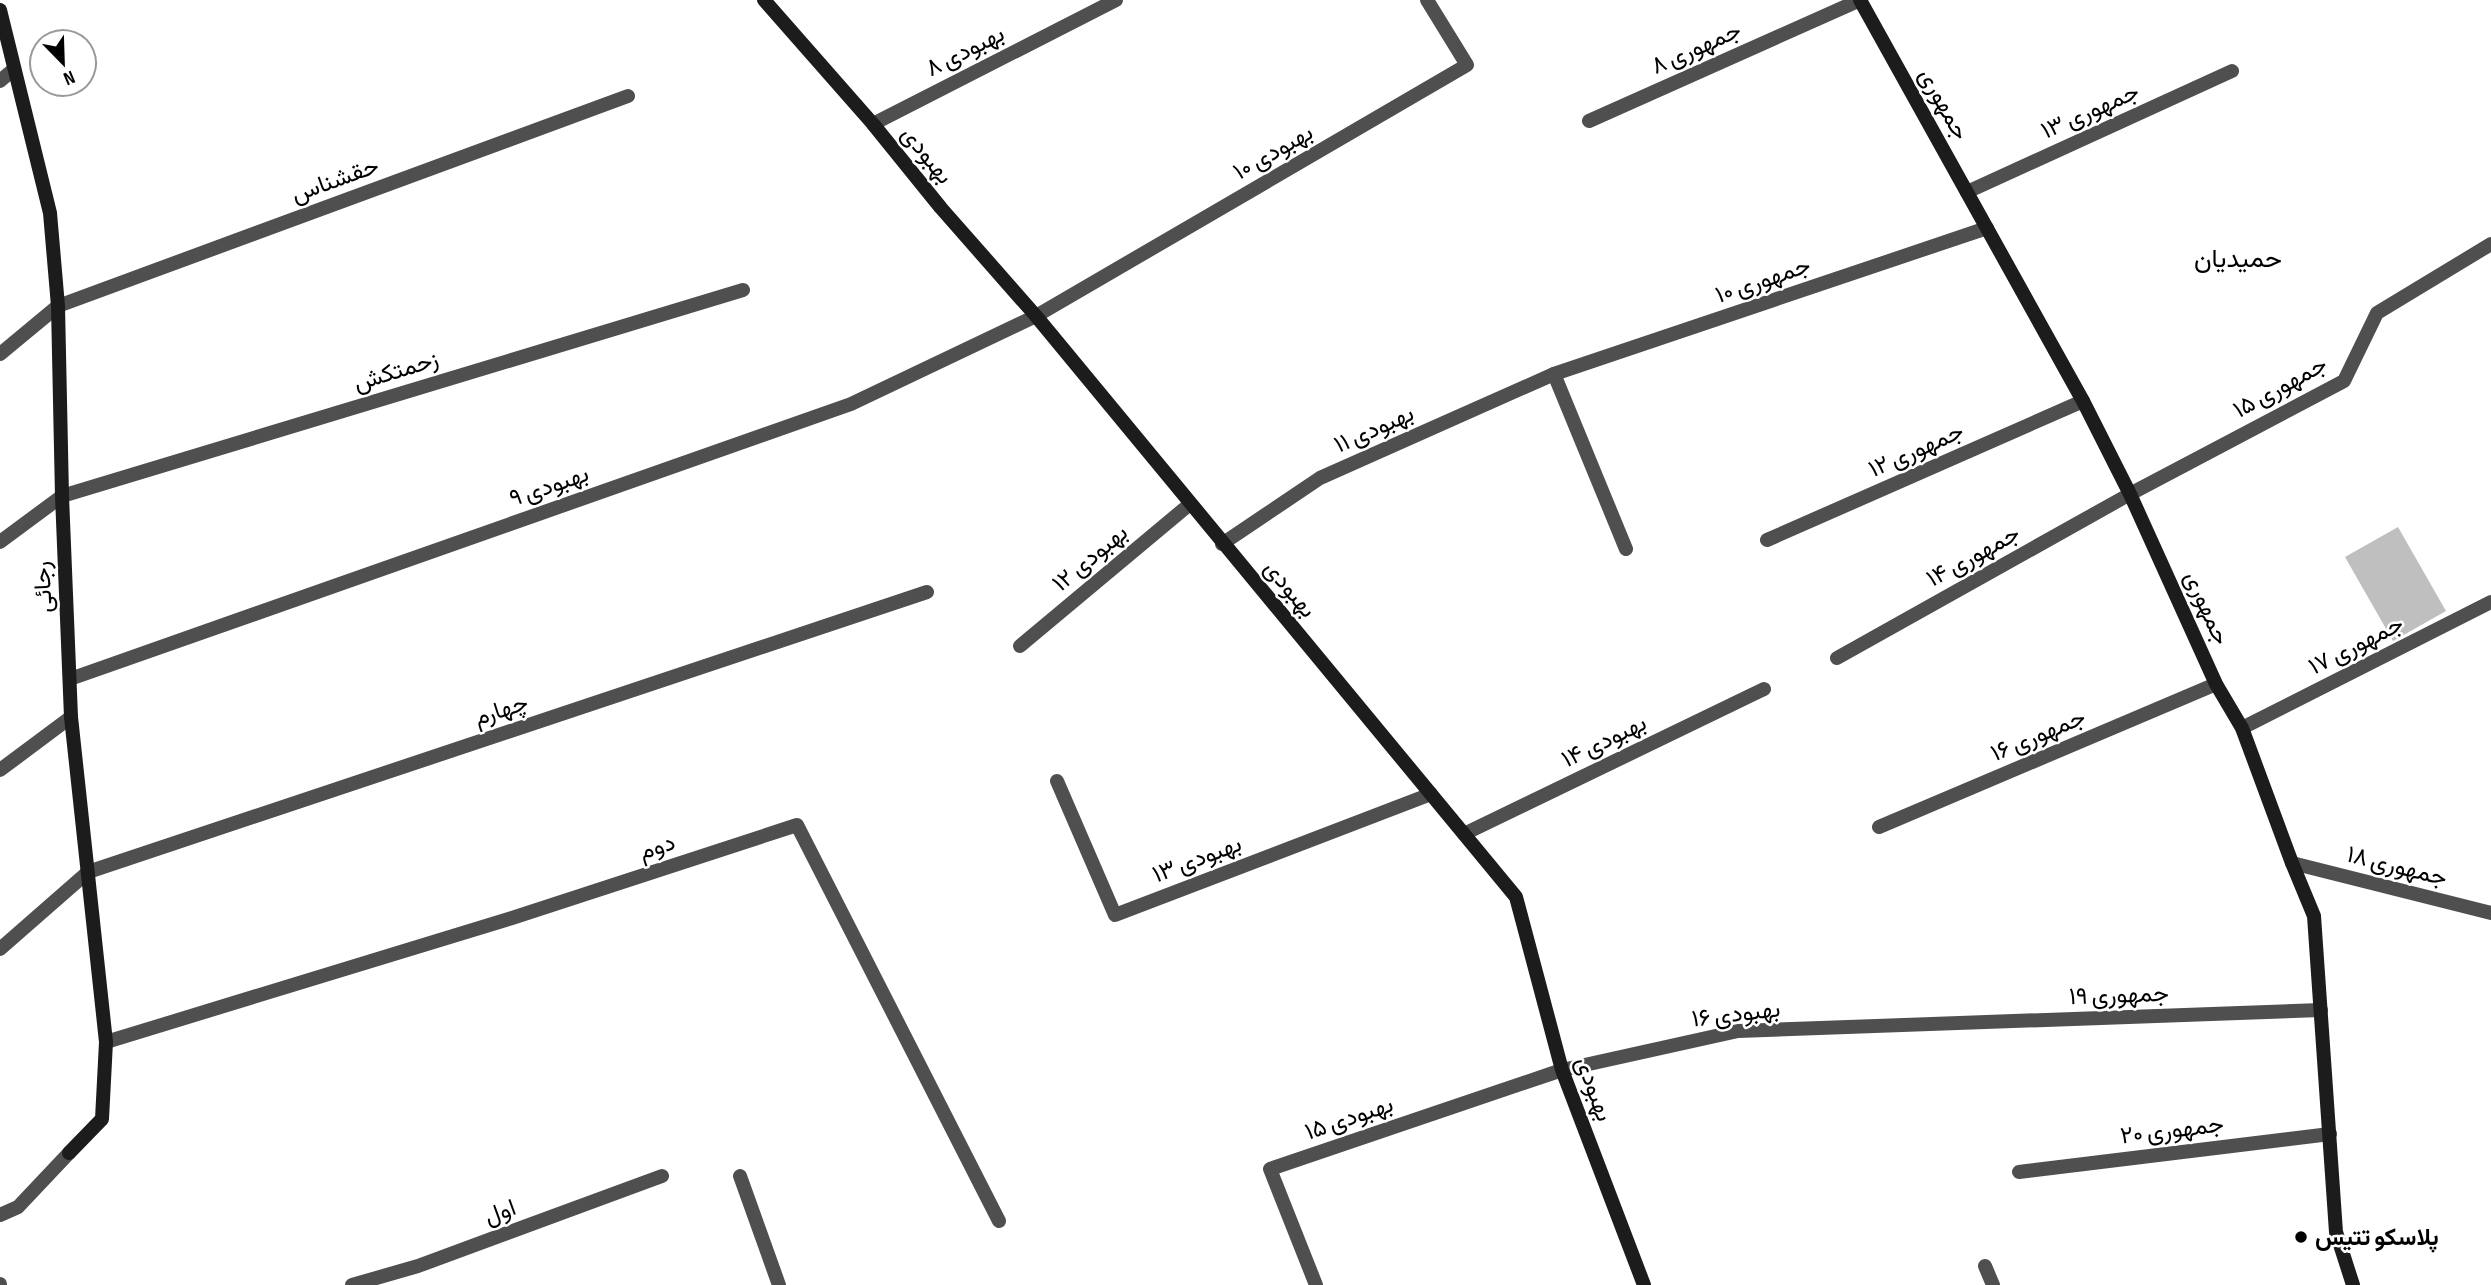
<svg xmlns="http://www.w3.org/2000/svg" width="2491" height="1285" font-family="'Sofia Sans Condensed',Vazirmatn,sans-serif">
  <rect width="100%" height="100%" fill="#fff"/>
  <polygon fill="#bfbfbf" points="2398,527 2446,611 2393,641 2345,557"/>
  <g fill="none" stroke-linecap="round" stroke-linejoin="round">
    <polyline stroke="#4f4f4f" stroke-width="14" points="70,679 851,404 1036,316"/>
    <g stroke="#4f4f4f" stroke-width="14">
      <polyline points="0,81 14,69"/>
      <polyline points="1589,121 1860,0"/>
      <polyline points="873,124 1116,0"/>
      <polyline points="1967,192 2232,71"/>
      <polyline points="1036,316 1467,65 1427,0"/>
      <polyline points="0,354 58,306 628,96"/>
      <polyline points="1554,374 1626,549"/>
      <polyline points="1767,540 2083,401"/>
      <polyline points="0,542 62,496 743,290"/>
      <polyline points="1222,544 1320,478 1554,374 1987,228"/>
      <polyline points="1020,646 1190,504"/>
      <polyline points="1837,658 2130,494 2344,381 2377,313 2491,244"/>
      <polyline points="2242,728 2491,602"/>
      <polyline points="0,770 71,717"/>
      <polyline points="1057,781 1115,915 1431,794"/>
      <polyline points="1879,827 2216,684"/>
      <polyline points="1464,834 1764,689"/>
      <polyline points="2292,863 2491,913"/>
      <polyline points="0,949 88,872 927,592"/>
      <polyline points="106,1042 512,918 797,825 999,1221"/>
      <polyline points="2019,1172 2330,1134"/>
      <polyline points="740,1176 779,1285"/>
      <polyline points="0,1215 18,1207 69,1153"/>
      <polyline points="1985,1266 1993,1285"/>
      <polyline points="0,1284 0,1285"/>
      <polyline points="352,1285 418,1266 662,1176"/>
      <polyline points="1316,1285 1270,1169 1562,1070 1738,1031 2321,1010"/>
    </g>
    <g stroke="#1c1c1c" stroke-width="14">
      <polyline points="764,0 873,124 941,208 1036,316 1516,897 1562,1070 1644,1285"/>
      <polyline points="1860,0 2083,401 2130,494 2216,684 2242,728 2292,863 2314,916 2336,1232 2353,1285"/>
      <polyline points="0,10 50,213 58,306 62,496 71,717 106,1042 102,1119 69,1153"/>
    </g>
  </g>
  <circle fill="#000" stroke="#fff" stroke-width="2.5" cx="2301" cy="1237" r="7"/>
  <g text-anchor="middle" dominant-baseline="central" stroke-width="5" stroke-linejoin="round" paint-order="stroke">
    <g font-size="24" fill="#000" stroke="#fff">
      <text transform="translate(1696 48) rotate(-24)">جمهوری ۸</text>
      <text transform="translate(965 51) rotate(-27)">بهبودی ۸</text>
      <text transform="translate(1944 104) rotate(61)">جمهوری</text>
      <text transform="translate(2090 111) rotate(-24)">جمهوری ۱۳</text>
      <text transform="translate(1273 152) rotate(-30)">بهبودی ۱۰</text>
      <text transform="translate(927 155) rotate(51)">بهبودی</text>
      <text transform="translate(335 180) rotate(-20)">حقشناس</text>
      <text transform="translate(1763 280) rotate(-19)">جمهوری ۱۰</text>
      <text transform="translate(396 371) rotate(-17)">زحمتکش</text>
      <text transform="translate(2280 387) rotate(-29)">جمهوری ۱۵</text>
      <text transform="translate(1374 429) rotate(-24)">بهبودی ۱۱</text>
      <text transform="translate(1916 450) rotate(-24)">جمهوری ۱۲</text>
      <text transform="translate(549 486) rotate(-19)">بهبودی ۹</text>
      <text transform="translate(1973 556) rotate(-29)">جمهوری ۱۴</text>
      <text transform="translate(1090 558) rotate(-40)">بهبودی ۱۲</text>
      <text transform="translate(43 587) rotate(-93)">رجائی</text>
      <text transform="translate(1290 589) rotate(50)">بهبودی</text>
      <text transform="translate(2207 608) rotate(66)">جمهوری</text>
      <text transform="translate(2356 645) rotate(-27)">جمهوری ۱۷</text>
      <text transform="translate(501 710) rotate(-18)">چهارم</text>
      <text transform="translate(2038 735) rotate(-23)">جمهوری ۱۶</text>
      <text transform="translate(1604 741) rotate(-26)">بهبودی ۱۴</text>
      <text transform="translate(657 847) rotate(-18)">دوم</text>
      <text transform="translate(1197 859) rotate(-21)">بهبودی ۱۳</text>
      <text transform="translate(2397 866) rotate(14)">جمهوری ۱۸</text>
      <text transform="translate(2119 995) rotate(-2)">جمهوری ۱۹</text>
      <text transform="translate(1736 1014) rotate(-7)">بهبودی ۱۶</text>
      <text transform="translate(1594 1089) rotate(70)">بهبودی</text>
      <text transform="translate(1349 1118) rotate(-19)">بهبودی ۱۵</text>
      <text transform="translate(2172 1130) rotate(-7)">جمهوری ۲۰</text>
      <text transform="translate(500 1212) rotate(-20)">اول</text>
    </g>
    <g font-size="24" font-weight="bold" fill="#000" stroke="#fff" text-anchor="start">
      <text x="2315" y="1237">پلاسکو تتیس</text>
    </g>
    <g font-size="26" fill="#000" stroke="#fff">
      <text x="2238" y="259">حمیدیان</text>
    </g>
  </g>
  <g transform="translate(63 63) rotate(157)"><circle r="33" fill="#ffffff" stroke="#999999" stroke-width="2"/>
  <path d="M0-5L12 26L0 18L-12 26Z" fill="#000000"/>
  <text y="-10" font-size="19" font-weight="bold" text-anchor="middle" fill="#000000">N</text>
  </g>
</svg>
